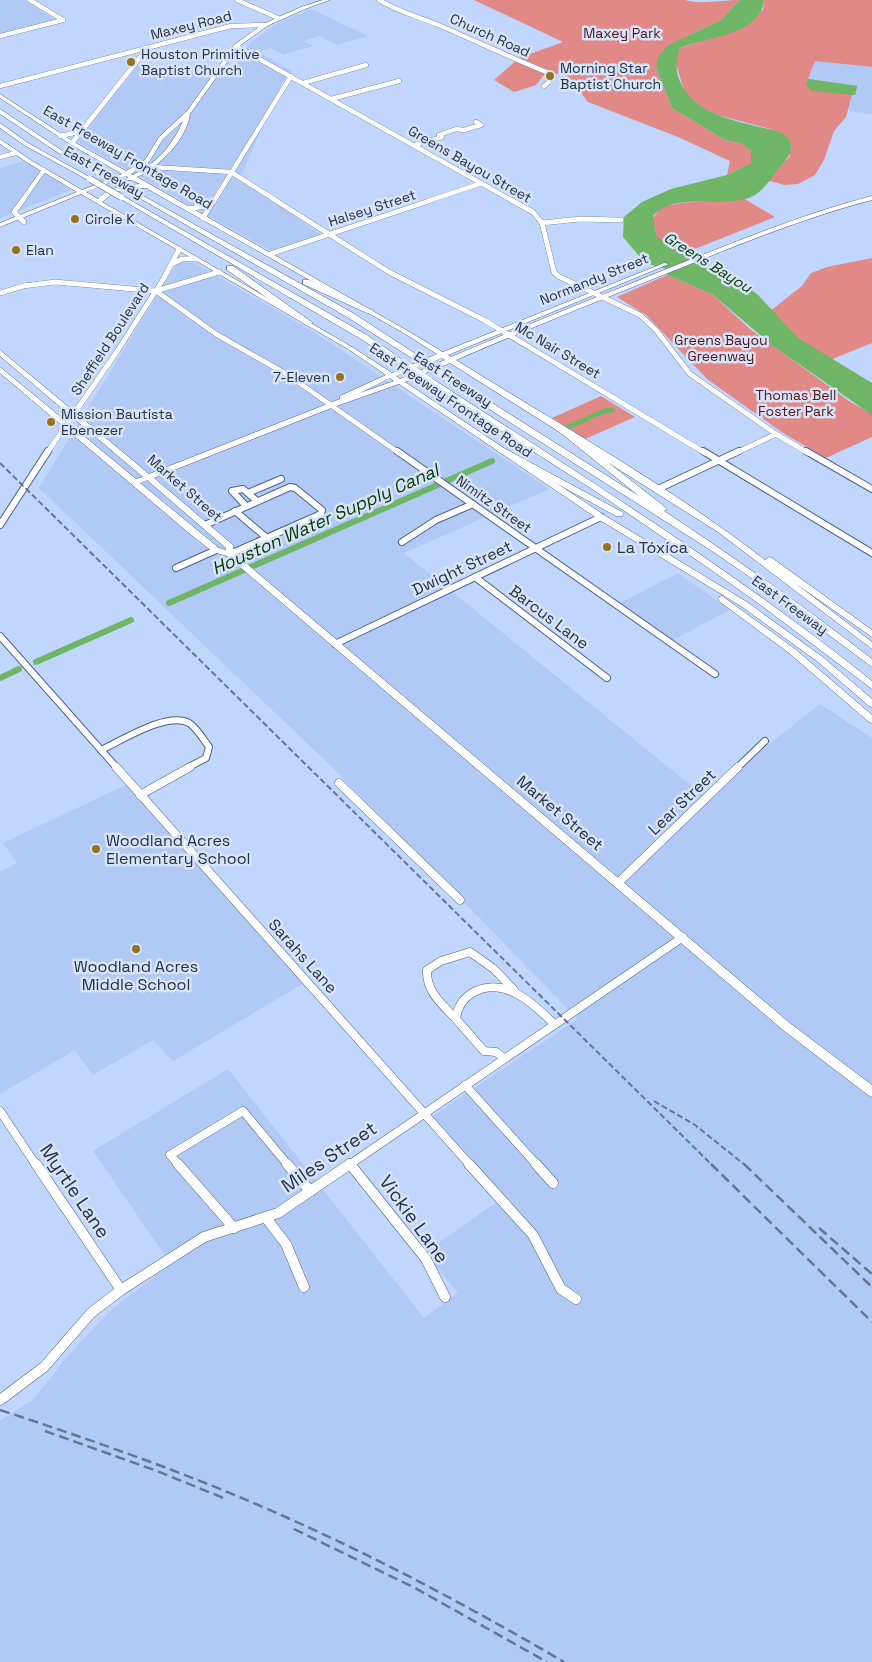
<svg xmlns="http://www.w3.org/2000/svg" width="872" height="1662" font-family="'Space Grotesk',sans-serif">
  <rect width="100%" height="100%" fill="#c0d6fd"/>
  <g fill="#b0c9f5">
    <polygon points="0,0 24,0 57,21 0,35"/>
    <polygon points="311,9 368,36 337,45 320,36 303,41 313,46 283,55 271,48 258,52 292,71 282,83 240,178 320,234 273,252 71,138 138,65 230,73 251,42 278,23"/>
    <polygon points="815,61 872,67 872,114 849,111 852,95 808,79"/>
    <polygon points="21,162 29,164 71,190 0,218 0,168"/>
    <polygon points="185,261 191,261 317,334 549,489 404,553 704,796 820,704 872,738 872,1662 0,1662 0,1421 33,1400 66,1358 112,1309 171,1264 93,1151 228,1069 424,1318 458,1293 425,1252 497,1202 425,1121 578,1019 330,765 39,488 177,263"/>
    <polygon points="678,573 730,610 673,640 620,603"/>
    <polygon points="128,784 304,983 173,1061 153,1040 93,1075 75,1050 0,1094 0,872 17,863 3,843"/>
  </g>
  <g fill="#e18987">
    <path d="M474,0H685C699,5 724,0 740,0L721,20L668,45L656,68L672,108L725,140L743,144L751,151V163L727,175L730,161L678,137L588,102L565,73L543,76L536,85L514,92L494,80L519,58L563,42Z"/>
    <polygon points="764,0 872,0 872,67 815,61 808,79 857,86 855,95 852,95 846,117 834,131 824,160 815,175 798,184 784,185 767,180 790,156 771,129 713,114 698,106 696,102 686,96 675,61 680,48 710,38 763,10"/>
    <polygon points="743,198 775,217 682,254 661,244 646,227 661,207 681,203"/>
    <polygon points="872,258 872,343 830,360 801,342 769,312 802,286 811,273 827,267"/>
    <polygon points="667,275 712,294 750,329 849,401 872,414 872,437 826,458 783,433 707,379 646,315 617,297"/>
    <polygon points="601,396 635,417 585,439 552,418"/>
  </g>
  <g fill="#6eb565">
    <path d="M740,0H764C761,35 706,37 680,48C675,62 675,74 683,87C698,113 730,120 760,127C768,129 782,131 788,138C794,146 790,156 784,162C774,173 765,191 751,197C721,209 676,191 653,216L656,236L680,253L708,265L748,287L759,296L798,338L872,383V415L773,346L712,294L667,275V269L645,263L623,237L624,217L642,202L671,189L727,175L751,163V151L743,144L725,140L672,108L656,68L659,55L668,45L721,20Z"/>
    <polygon points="808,79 857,86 855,95 812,91 806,85"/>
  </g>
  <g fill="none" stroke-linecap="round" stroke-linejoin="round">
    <polyline stroke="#6eb565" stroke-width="5" points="566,428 604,411 612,410"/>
    <g stroke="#6eb565" stroke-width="6">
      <polyline points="169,603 492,461"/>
      <polyline points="36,662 131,620"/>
      <polyline points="0,678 19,669"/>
    </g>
    <defs>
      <g id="minor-far4">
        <polyline points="30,0 63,20"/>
        <polyline points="237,0 278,18"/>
        <path d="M379,0C397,11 416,16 436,24C474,40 511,58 549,73V82L544,86"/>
        <polyline points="0,36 63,20"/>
        <polyline points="236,46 513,201"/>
        <polyline points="303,83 366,65"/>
        <polyline points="0,86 231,26 265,25"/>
        <polyline points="331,99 399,81"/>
        <polyline points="60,136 79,132"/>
        <polyline points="72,143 142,55 142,49"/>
        <polyline points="415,145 442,137 439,135 456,129 464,130 481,125 476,122"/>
        <polyline points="0,157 16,153"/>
        <polyline points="153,167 231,172 277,201"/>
        <polyline points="22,201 44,170"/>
        <polyline points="214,201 291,76"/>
        <polyline points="428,201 482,183"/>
      </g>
      <g id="minor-far3">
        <polyline points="23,200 14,212 24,222"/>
        <polyline points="275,200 389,272 484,320 705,453"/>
        <polyline points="511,200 533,212 542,223 554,272 558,276 640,315 656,330 690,374 776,434 808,453"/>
        <polyline points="188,209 210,205"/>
        <polyline points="203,218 214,200"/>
        <polyline points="542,223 580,219 621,220"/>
        <polyline points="270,254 432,200"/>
        <polyline points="172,264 182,259 196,259"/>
        <polyline points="156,291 216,334 288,375 399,453"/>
        <polyline points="0,293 23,286 55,282 156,291 219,272"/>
        <polyline points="47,453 118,350 164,278 179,249"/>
        <polyline points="736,453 776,434"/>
      </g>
      <g id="minor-far2">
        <polyline points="397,451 715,674"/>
        <polyline points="703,451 872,553"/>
        <polyline points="806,451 872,489"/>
        <polyline points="658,489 739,451"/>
        <polyline points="248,493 281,479"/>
        <polyline points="246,506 232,491 243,489 257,501"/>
        <polyline points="235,511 267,538"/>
        <polyline points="0,525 48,451"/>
        <polyline points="205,525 290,487 295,488 322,510 321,514 230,554"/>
        <polyline points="402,542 436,520 473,504"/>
        <polyline points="176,568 216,550"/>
        <polyline points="475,577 607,678"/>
        <polyline points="0,636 117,768"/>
        <polyline points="335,644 601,517"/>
        <path d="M101,750C121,741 167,711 189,723C197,728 203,739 209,747L206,758L187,768"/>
        <polyline points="737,768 765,741"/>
      </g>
      <g id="minor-far1">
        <polyline points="116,767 470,1165"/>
        <polyline points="339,783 460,900"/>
        <polyline points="140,795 190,767"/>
        <polyline points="618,883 738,767"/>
        <path d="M456,1019C442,1004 426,992 427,970L441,961L470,952L494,969L514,990"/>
        <path d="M504,1058L496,1052L484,1051L456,1019C457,1008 463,999 472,993C504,975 533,1003 554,1024"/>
        <polyline points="465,1085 537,1165"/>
        <polyline points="0,1111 36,1165"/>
        <polyline points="350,1163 351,1165"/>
        <polyline points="179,1165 170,1155 243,1111 288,1165"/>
        <polyline points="349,1165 683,937"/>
      </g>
      <g id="minor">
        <polyline points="36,1164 121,1290"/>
        <polyline points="178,1164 234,1228"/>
        <polyline points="287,1164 310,1191"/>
        <polyline points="350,1164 426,1259 445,1297"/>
        <polyline points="469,1164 533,1235 561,1289 576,1299"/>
        <polyline points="536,1164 553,1183"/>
        <polyline points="266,1218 286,1244 304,1287"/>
        <polyline points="0,1400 44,1367 91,1313 121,1290 204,1237 278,1213 350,1164"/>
      </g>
      <g id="major">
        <path d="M323,0H330L305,9L267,26L238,47L190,114C187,139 159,167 137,177L406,330L443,352L664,263L669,264L448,355L451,357C523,326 596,298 669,268C736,242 802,214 872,196V200C803,218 738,245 673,271C600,300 528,329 456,360C560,425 668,485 765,560L769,557L772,558L872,630V637L795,583L872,642V649L718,532L450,363L405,382L604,515L747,602L824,658L872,699V707L869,706L818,662L741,606L598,519L399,384L334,407L154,478L233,545L234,553L791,1024L872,1085V1097L868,1095L783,1030L227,556L213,552L189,533L0,373V367L136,479L143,477L0,356V350L149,474L340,399V396L386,375L348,349L81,194L0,227V223L77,192L28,163L0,144V139L32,161L82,190L122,174L70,144L0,98V94L74,142L126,171L145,160L159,137L187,111L234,45L263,24L301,7ZM183,121C173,145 156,164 133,175L131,174L149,162L163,139ZM126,176L128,177L126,179L127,180H132L140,184C125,185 108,187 98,199L86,192ZM133,188H146L402,332L437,354L392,373L352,347L102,202L115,192ZM442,358L445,360L400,379L396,376ZM390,378L394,381L360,393ZM147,480L226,548V550L219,548L140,483Z"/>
        <polygon points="722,596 795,649 872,715 872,723 869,722 789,653 719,601 718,599 719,597"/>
      </g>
      <g id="highway">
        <polygon points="0,109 64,152 104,175 99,176 60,154 0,114"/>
        <polygon points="0,123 28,143 93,179 88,180 24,145 0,128"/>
        <polygon points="131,189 353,313 422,358 415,360 347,317 129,192 129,190"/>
        <polygon points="121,195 367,335 407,363 400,365 361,339 119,198 119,196"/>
        <polygon points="227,266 233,266 313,323 306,325 227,270"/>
        <polygon points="303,280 309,280 374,311 367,313 303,284"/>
        <path d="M439,373H445L639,496L557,430L558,428H564L665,507L667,509L664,511C735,558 805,607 872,659V667L766,588L712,551L439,377Z"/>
        <path d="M425,378H431C581,475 732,569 872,681V689L762,606L707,567L595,491L425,382Z"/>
        <polygon points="500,446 622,512 624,514 622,516 616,516 497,451 497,447"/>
      </g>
    </defs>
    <use href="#minor-far4" stroke="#49618b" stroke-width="5"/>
    <use href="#minor-far3" stroke="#49618b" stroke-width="5.5"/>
    <use href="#minor-far2" stroke="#49618b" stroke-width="8"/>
    <use href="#minor-far1" stroke="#49618b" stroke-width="9"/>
    <use href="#minor" stroke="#49618b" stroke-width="11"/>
    <use href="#major" stroke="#49618b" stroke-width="1"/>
    <use href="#highway" stroke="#49618b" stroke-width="1"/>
    <use href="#minor-far4" stroke="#fff" stroke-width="4.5"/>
    <use href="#minor-far3" stroke="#fff" stroke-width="5"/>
    <use href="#minor-far2" stroke="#fff" stroke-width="6"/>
    <use href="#minor-far1" stroke="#fff" stroke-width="8"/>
    <use href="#minor" stroke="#fff" stroke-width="10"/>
    <use href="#major" fill="#fff" fill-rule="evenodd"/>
    <use href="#highway" fill="#fff" fill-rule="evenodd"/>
    <g stroke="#667590" stroke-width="2" stroke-dasharray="6 3" stroke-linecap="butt">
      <polyline points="0,463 712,1165"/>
      <polyline points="654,1101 695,1125 745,1165"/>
    </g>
    <g stroke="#667590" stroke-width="2.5" stroke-dasharray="10 5" stroke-linecap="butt">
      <polyline points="711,1164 872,1322"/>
      <polyline points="744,1164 872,1287"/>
      <polyline points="819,1228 872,1274"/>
      <path d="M0,1410C98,1442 195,1476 290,1519C384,1561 475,1610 564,1662"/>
      <polyline points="45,1431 157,1471 226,1499"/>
      <polyline points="294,1529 415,1588 547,1662"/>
    </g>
    <defs>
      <g id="highway-bridge-far1">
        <polyline points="101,175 131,191"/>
        <polyline points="90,179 121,197"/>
      </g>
      <g id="highway-bridge">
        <polyline points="418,358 442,375"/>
        <polyline points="403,363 428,380"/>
      </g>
    </defs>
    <use href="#highway-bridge-far1" stroke="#49618b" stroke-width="7" stroke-linecap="butt"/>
    <use href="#highway-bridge" stroke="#49618b" stroke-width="8" stroke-linecap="butt"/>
    <use href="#highway-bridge-far1" stroke="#fff" stroke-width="6"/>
    <use href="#highway-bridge" stroke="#fff" stroke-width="8"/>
  </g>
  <g fill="#98711c" stroke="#d7e3f7" stroke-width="2">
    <circle cx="131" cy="62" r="5"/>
    <circle cx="550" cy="76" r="5"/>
    <circle cx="75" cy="219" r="5"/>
    <circle cx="16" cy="250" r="5"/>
    <circle cx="340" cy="377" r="5"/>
    <circle cx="51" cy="422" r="5"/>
    <circle cx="607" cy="547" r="5"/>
    <circle cx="96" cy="849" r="5"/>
    <circle cx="136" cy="949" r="5"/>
  </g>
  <g text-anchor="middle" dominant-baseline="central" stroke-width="5" stroke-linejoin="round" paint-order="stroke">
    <g font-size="14" fill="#263043" stroke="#d7e3f7">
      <text transform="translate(191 25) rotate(-14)">Maxey Road</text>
      <text transform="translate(490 35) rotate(24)">Church Road</text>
      <text transform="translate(128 157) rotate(30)">East Freeway Frontage Road</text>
      <text transform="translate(470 164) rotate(30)">Greens Bayou Street</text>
      <text transform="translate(104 172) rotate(30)">East Freeway</text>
      <text transform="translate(372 208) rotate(-18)">Halsey Street</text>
      <text transform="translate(594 279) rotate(-22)">Normandy Street</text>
      <text transform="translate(110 339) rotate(-57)">Sheffield Boulevard</text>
      <text transform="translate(558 350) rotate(31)">Mc Nair Street</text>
      <text transform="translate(453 379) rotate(33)">East Freeway</text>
      <text transform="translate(451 400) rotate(34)">East Freeway Frontage Road</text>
      <text transform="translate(185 488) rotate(41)">Market Street</text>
      <text transform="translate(494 504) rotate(35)">Nimitz Street</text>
      <text transform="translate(790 605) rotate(36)">East Freeway</text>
    </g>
    <g font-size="14" fill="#561318" stroke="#d7e3f7">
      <text x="622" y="33">Maxey Park</text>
      <text x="721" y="340">Greens Bayou<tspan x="721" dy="16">Greenway</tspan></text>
      <text x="796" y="395">Thomas Bell<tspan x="796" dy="16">Foster Park</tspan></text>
    </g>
    <g font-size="14" fill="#263043" stroke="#d7e3f7" text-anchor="start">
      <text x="141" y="54">Houston Primitive<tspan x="141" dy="16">Baptist Church</tspan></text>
      <text x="560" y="68">Morning Star<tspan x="560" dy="16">Baptist Church</tspan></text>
      <text x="85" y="219">Circle K</text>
      <text x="26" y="250">Elan</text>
      <text x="330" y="377" text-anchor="end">7-Eleven</text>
      <text x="61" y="414">Mission Bautista<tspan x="61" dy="16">Ebenezer</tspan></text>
    </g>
    <g font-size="15" font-style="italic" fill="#063901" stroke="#d7e3f7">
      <text transform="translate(708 262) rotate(32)">Greens Bayou</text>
    </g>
    <g font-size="16" fill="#263043" stroke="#d7e3f7" text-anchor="start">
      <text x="617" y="547">La Tóxíca</text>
      <text x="106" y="840">Woodland Acres<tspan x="106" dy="18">Elementary School</tspan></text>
      <text x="136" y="966" text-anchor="middle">Woodland Acres<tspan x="136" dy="18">Middle School</tspan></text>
    </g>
    <g font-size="16" fill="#263043" stroke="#d7e3f7">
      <text transform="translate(462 568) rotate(-25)">Dwight Street</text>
      <text transform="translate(549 617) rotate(37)">Barcus Lane</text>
      <text transform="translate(682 802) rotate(-44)">Lear Street</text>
      <text transform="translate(560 813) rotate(40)">Market Street</text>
      <text transform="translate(303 956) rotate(48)">Sarahs Lane</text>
    </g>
    <g font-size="18" font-style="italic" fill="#063901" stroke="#d7e3f7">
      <text transform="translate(325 519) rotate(-24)">Houston Water Supply Canal</text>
    </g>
    <g font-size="19" fill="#263043" stroke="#d7e3f7">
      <text transform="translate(329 1157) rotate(-34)">Miles Street</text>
      <text transform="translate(75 1191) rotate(56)">Myrtle Lane</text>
      <text transform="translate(414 1219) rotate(54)">Vickie Lane</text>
    </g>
  </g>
</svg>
